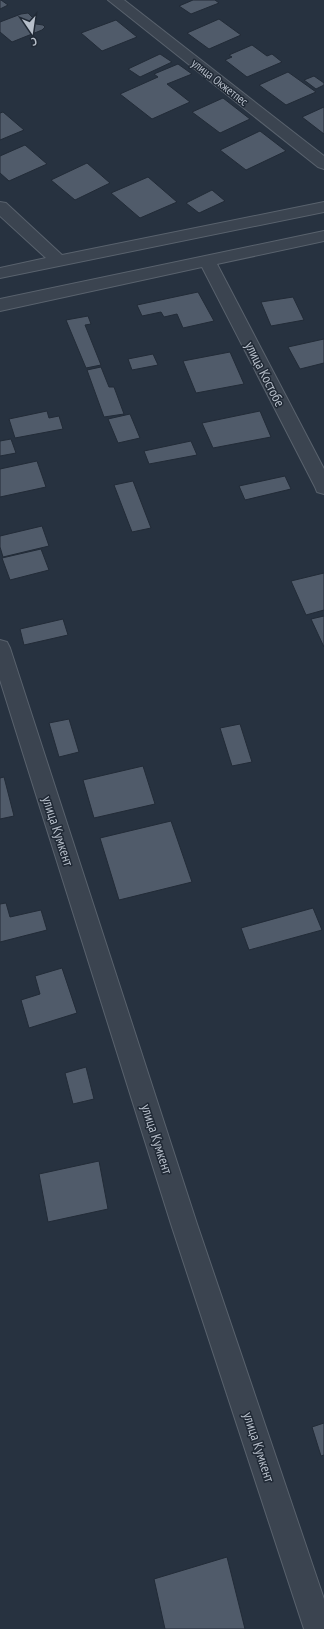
<svg xmlns="http://www.w3.org/2000/svg" width="324" height="1629" font-family="'PT Sans Narrow',sans-serif">
  <rect width="100%" height="100%" fill="#273240"/>
  <g fill="#505b6a" stroke="#222b37">
    <polygon points="0,0 1,0 8,5 0,9"/>
    <polygon points="193,0 215,0 219,3 191,14 179,6"/>
    <polygon points="28,13 33,18 31,20 36,24 43,25 45,27 42,30 12,42 0,32 0,22 21,14"/>
    <polygon points="219,19 241,35 209,49 187,33"/>
    <polygon points="116,20 137,37 102,51 81,33"/>
    <polygon points="252,45 267,56 272,54 282,62 247,77 225,60 232,57 229,55"/>
    <polygon points="160,54 172,62 140,77 128,69"/>
    <polygon points="178,64 192,74 167,84 190,102 152,119 120,94 158,77 154,74"/>
    <polygon points="288,72 316,92 286,105 259,85"/>
    <polygon points="314,76 324,83 324,85 316,89 304,80"/>
    <polygon points="223,98 250,119 220,133 192,112"/>
    <polygon points="324,107 324,134 302,117"/>
    <polygon points="3,112 24,130 0,140 0,113"/>
    <polygon points="260,131 286,151 246,170 220,150"/>
    <polygon points="25,145 47,164 9,181 0,173 0,156"/>
    <polygon points="87,163 110,183 75,200 51,180"/>
    <polygon points="148,177 177,202 140,218 111,193"/>
    <polygon points="212,190 225,201 199,213 186,203"/>
    <polygon points="198,292 214,321 183,328 177,314 164,317 161,312 142,316 137,305"/>
    <polygon points="293,297 304,320 271,326 261,302"/>
    <polygon points="88,316 91,324 85,325 101,365 86,368 66,320"/>
    <polygon points="324,339 324,363 300,369 288,347"/>
    <polygon points="230,352 244,384 196,393 183,361"/>
    <polygon points="153,354 158,365 132,370 128,359"/>
    <polygon points="101,367 109,387 114,387 124,414 104,417 87,370"/>
    <polygon points="47,411 49,418 59,416 63,429 15,438 9,419"/>
    <polygon points="260,411 271,437 213,448 202,423"/>
    <polygon points="130,414 140,438 118,443 108,419"/>
    <polygon points="11,439 16,453 0,456 0,441"/>
    <polygon points="191,441 197,455 149,464 144,451"/>
    <polygon points="37,461 46,487 0,497 0,469"/>
    <polygon points="285,476 291,489 245,500 239,486"/>
    <polygon points="133,481 151,528 132,532 114,485"/>
    <polygon points="42,526 49,546 3,557 0,547 0,536"/>
    <polygon points="41,549 49,570 10,580 2,558"/>
    <polygon points="324,573 324,610 306,615 291,581"/>
    <polygon points="324,616 324,647 311,619"/>
    <polygon points="63,619 68,635 24,645 20,629"/>
    <polygon points="69,719 79,752 59,757 49,723"/>
    <polygon points="240,724 252,762 232,766 220,728"/>
    <polygon points="143,766 155,804 94,818 83,780"/>
    <polygon points="4,777 14,816 0,819 0,778"/>
    <polygon points="171,821 192,882 119,900 100,838"/>
    <polygon points="6,903 10,917 41,910 47,930 0,942 0,904"/>
    <polygon points="313,908 322,930 249,950 241,928"/>
    <polygon points="62,968 77,1013 29,1028 21,1000 40,994 35,976"/>
    <polygon points="86,1067 94,1099 73,1104 65,1073"/>
    <polygon points="99,1161 108,1209 48,1222 39,1174"/>
    <polygon points="324,1423 324,1455 321,1456 312,1427"/>
    <polygon points="227,1557 245,1629 165,1629 154,1579"/>
  </g>
  <g fill="none" stroke-linecap="round" stroke-linejoin="round">
    <defs>
      <g id="minor">
        <polygon points="108,0 124,0 324,156 324,169 318,167"/>
        <polygon points="0,202 6,203 62,255 324,202 324,212 0,278 0,268 46,258 0,216"/>
        <polygon points="324,231 324,241 217,264 324,469 324,494 317,492 315,487 202,267 0,311 0,299"/>
        <polygon points="0,640 7,642 10,648 197,1224 324,1599 324,1629 304,1629 171,1224 0,680"/>
      </g>
    </defs>
    <use href="#minor" stroke="#59626d" stroke-width="2"/>
    <use href="#minor" fill="#3b4450" fill-rule="evenodd"/>
  </g>
  <g text-anchor="middle" dominant-baseline="central" stroke-width="3" stroke-linejoin="round" paint-order="stroke">
    <g font-size="12" fill="#b7bfca" stroke="#202935">
      <text transform="translate(220 82) rotate(38)">улица Окжетпес</text>
    </g>
    <g font-size="14" fill="#b7bfca" stroke="#202935">
      <text transform="translate(265 374) rotate(63)">улица Костобе</text>
      <text transform="translate(58 831) rotate(72)">улица Кумкент</text>
      <text transform="translate(157 1139) rotate(72)">улица Кумкент</text>
      <text transform="translate(259 1447) rotate(72)">улица Кумкент</text>
    </g>
  </g>
  <g transform="translate(32 32) rotate(167)" stroke="#202935" stroke-width="3" paint-order="stroke">
  <path d="M0-3L7 15L0 10L-7 15Z" fill="#b7bfca"/>
  <text y="-6" font-size="11" font-weight="bold" text-anchor="middle" fill="#b7bfca">С</text>
  </g>
</svg>
